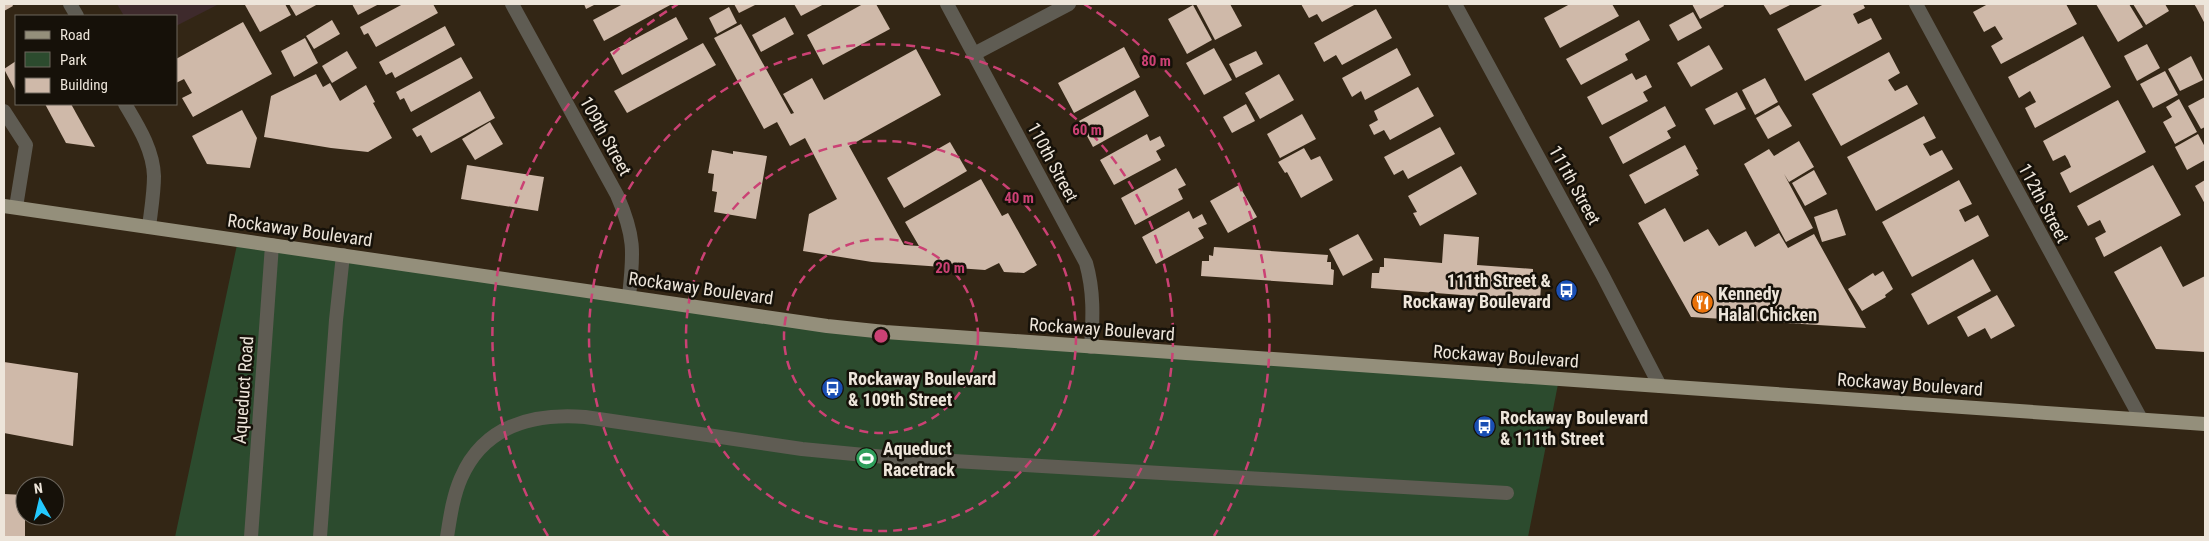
<svg xmlns="http://www.w3.org/2000/svg" width="2209" height="541" font-family="'Roboto Condensed',sans-serif">
  <rect width="100%" height="100%" fill="#332615"/>
  <polygon fill="#3e2a2c" points="117,4 219,4 176,26 176,16 124,16"/>
  <polygon fill="#2c4b2e" points="238,240 849,329 1559,379 1528,537 175,537"/>
  <g fill="#cfb9a9">
    <polygon points="4,4 12,4 13,6 4,11"/>
    <polygon points="248,4 285,4 291,15 260,32 245,5"/>
    <polygon points="289,4 318,4 296,16"/>
    <polygon points="352,4 379,4 358,15"/>
    <polygon points="403,4 433,4 438,13 376,47 368,33 364,35 360,27"/>
    <polygon points="584,4 596,4 586,9"/>
    <polygon points="623,4 672,4 604,41 593,20"/>
    <polygon points="734,4 757,4 739,13"/>
    <polygon points="794,4 824,4 801,16"/>
    <polygon points="863,4 876,4 890,29 823,65 807,35"/>
    <polygon points="1196,4 1230,4 1242,26 1215,40"/>
    <polygon points="1301,4 1356,4 1322,22 1317,14 1309,18"/>
    <polygon points="1570,4 1612,4 1619,16 1560,48 1544,18"/>
    <polygon points="1692,4 1723,4 1724,6 1700,19"/>
    <polygon points="1763,4 1792,4 1770,15"/>
    <polygon points="1824,4 1863,4 1865,8 1853,14 1858,24 1871,18 1882,39 1805,81 1777,29"/>
    <polygon points="1988,4 2066,4 2077,24 2001,64 1991,46 2003,39 1995,26 1984,32 1973,12"/>
    <polygon points="2096,4 2129,4 2143,27 2118,42"/>
    <polygon points="2133,4 2165,4 2169,11 2146,25"/>
    <polygon points="2194,4 2205,4 2205,24 2196,7"/>
    <polygon points="1193,5 1212,40 1187,54 1168,19"/>
    <polygon points="729,7 737,23 717,34 709,18"/>
    <polygon points="1376,9 1392,38 1342,65 1336,55 1324,62 1314,43"/>
    <polygon points="1693,12 1702,28 1678,41 1669,25"/>
    <polygon points="676,17 688,39 622,75 610,52"/>
    <polygon points="785,17 794,34 761,52 752,35"/>
    <polygon points="332,20 340,34 314,49 306,36"/>
    <polygon points="1639,20 1650,40 1625,54 1628,60 1581,85 1566,59"/>
    <polygon points="243,22 272,74 193,117 182,98 192,93 184,79 176,83 176,59"/>
    <polygon points="741,24 791,114 794,113 783,94 812,78 824,100 916,49 941,95 849,146 904,245 919,246 905,222 981,179 1002,216 1008,213 1037,265 1024,273 1004,272 999,263 985,270 872,262 803,251 809,214 837,199 805,138 790,146 777,122 764,129 714,38"/>
    <polygon points="445,26 455,45 395,78 392,72 386,75 379,62"/>
    <polygon points="2083,36 2111,87 2035,128 2025,108 2036,102 2030,91 2019,98 2008,77"/>
    <polygon points="305,38 318,63 294,77 281,51"/>
    <polygon points="703,43 716,65 627,113 614,91"/>
    <polygon points="2147,44 2160,68 2137,81 2124,56"/>
    <polygon points="1709,45 1723,69 1691,87 1677,63"/>
    <polygon points="1124,47 1140,77 1074,113 1058,83"/>
    <polygon points="1214,48 1232,80 1204,95 1186,63"/>
    <polygon points="1397,48 1411,75 1365,100 1361,91 1352,97 1342,78"/>
    <polygon points="347,51 357,68 332,83 322,66"/>
    <polygon points="1256,51 1263,64 1236,78 1229,64"/>
    <polygon points="1889,52 1900,73 1888,80 1891,85 1895,91 1907,85 1918,104 1841,146 1812,94"/>
    <polygon points="2191,56 2203,80 2180,91 2168,69"/>
    <polygon points="461,57 473,78 411,112 404,98 400,100 396,92"/>
    <polygon points="16,61 16,92 4,69"/>
    <polygon points="2165,71 2178,95 2153,108 2140,84"/>
    <polygon points="1632,73 1636,80 1646,75 1652,87 1643,92 1648,101 1602,125 1587,97"/>
    <polygon points="316,74 323,87 330,83 340,101 366,85 375,102 373,103 392,138 368,152 331,148 264,137 271,96"/>
    <polygon points="1279,74 1294,100 1260,119 1245,93"/>
    <polygon points="1765,78 1778,102 1755,115 1742,90"/>
    <polygon points="1418,87 1434,116 1390,140 1384,130 1374,135 1369,125 1378,120 1374,111"/>
    <polygon points="1135,90 1149,116 1093,147 1079,121"/>
    <polygon points="480,91 495,118 431,153 421,135 417,137 412,129"/>
    <polygon points="1737,92 1746,109 1714,125 1705,109"/>
    <polygon points="2205,97 2205,127 2201,129 2188,106"/>
    <polygon points="2179,99 2197,132 2175,144 2163,122 2172,117 2166,107"/>
    <polygon points="2118,100 2146,152 2070,193 2060,173 2071,167 2068,160 2065,155 2053,161 2043,141"/>
    <polygon points="45,104 71,104 95,147 66,143"/>
    <polygon points="1246,104 1255,121 1232,133 1223,117"/>
    <polygon points="1779,105 1792,126 1768,139 1756,118"/>
    <polygon points="1665,106 1676,126 1667,131 1671,138 1623,164 1609,137"/>
    <polygon points="242,110 257,138 250,168 207,164 192,136"/>
    <polygon points="1302,114 1316,139 1280,158 1267,134"/>
    <polygon points="1924,116 1936,138 1923,144 1930,156 1942,150 1953,169 1876,211 1847,157"/>
    <polygon points="490,122 503,144 475,160 462,139"/>
    <polygon points="1440,127 1455,154 1408,179 1403,170 1394,175 1384,157"/>
    <polygon points="1147,134 1150,141 1160,136 1165,146 1156,151 1161,160 1114,185 1100,160"/>
    <polygon points="2198,134 2205,147 2205,160 2187,170 2175,147"/>
    <polygon points="1799,141 1814,167 1789,182 1784,174 1813,228 1786,242 1744,164 1769,149 1774,156"/>
    <polygon points="950,142 967,171 904,208 887,178"/>
    <polygon points="1685,145 1698,169 1696,170 1699,175 1645,204 1629,175"/>
    <polygon points="1304,148 1311,160 1320,156 1333,180 1301,198 1287,172 1285,173 1278,162"/>
    <polygon points="712,150 733,154 733,151 767,156 756,219 714,212 717,192 712,191 714,174 708,173"/>
    <polygon points="467,165 544,177 538,211 461,199"/>
    <polygon points="2153,165 2181,215 2104,257 2095,238 2106,232 2100,220 2088,226 2077,206"/>
    <polygon points="1461,166 1477,194 1420,226 1413,213 1417,212 1408,196"/>
    <polygon points="1176,168 1186,185 1178,189 1183,199 1135,225 1121,198"/>
    <polygon points="1814,170 1827,194 1805,206 1792,183"/>
    <polygon points="1959,180 1972,204 1959,210 1965,222 1978,215 1989,236 1912,277 1882,222"/>
    <polygon points="2205,180 2205,204 2195,186"/>
    <polygon points="1239,185 1257,217 1228,233 1210,201"/>
    <polygon points="1665,208 1684,242 1708,229 1719,246 1746,231 1755,247 1779,233 1788,248 1814,234 1866,328 1691,317 1638,223"/>
    <polygon points="1837,209 1846,235 1822,242 1814,217"/>
    <polygon points="1189,211 1193,219 1202,214 1207,224 1198,228 1204,238 1156,264 1142,237"/>
    <polygon points="1358,234 1373,260 1343,276 1329,249"/>
    <polygon points="1444,234 1479,237 1477,265 1533,269 1533,277 1537,277 1536,285 1541,285 1540,301 1371,288 1372,273 1379,273 1380,267 1384,267 1384,258 1442,263"/>
    <polygon points="2161,246 2183,287 2205,276 2205,352 2156,349 2114,272"/>
    <polygon points="1214,247 1328,255 1327,262 1331,262 1331,269 1334,270 1333,285 1201,276 1202,261 1209,261 1209,255 1213,256"/>
    <polygon points="1973,259 1991,291 1928,325 1911,294"/>
    <polygon points="1883,271 1893,289 1885,295 1886,297 1862,311 1848,289 1873,273 1875,276"/>
    <polygon points="1997,295 2015,326 1991,339 1985,328 1968,337 1957,317"/>
    <polygon points="4,362 78,373 73,446 4,433"/>
    <polygon points="4,494 25,495 25,537 4,537"/>
  </g>
  <g fill="none" stroke-linecap="round" stroke-linejoin="round">
    <g stroke="#5f5c53" stroke-width="14">
      <polyline points="4,111 26,145 16,207"/>
      <path d="M447,537C450,518 453,496 461,478C484,425 533,413 585,417L802,449L885,457L1507,493"/>
    </g>
    <g stroke="#5f5c53" stroke-width="14">
      <polyline points="70,4 77,16"/>
      <path d="M512,4L617,195C635,236 634,252 629,296"/>
      <path d="M947,4L1086,263C1094,291 1093,317 1091,347"/>
      <polyline points="1455,4 1603,276 1660,386"/>
      <polyline points="1916,4 2141,419"/>
      <polyline points="974,54 1069,4"/>
      <path d="M125,104C138,126 153,149 154,176C154,193 151,210 149,227"/>
    </g>
    <g stroke="#5f5c53" stroke-width="14">
      <polyline points="251,537 272,245"/>
      <polyline points="320,537 336,320 343,255"/>
    </g>
    <polyline stroke="#948f7b" stroke-width="14" points="4,206 827,326 885,332 2205,424"/>
  </g>
  <g fill="none" stroke="#cb4174" stroke-width="2.5" stroke-dasharray="9 6">
    <circle cx="881" cy="336" r="97"/>
    <circle cx="881" cy="336" r="195"/>
    <path d="M669 537A292 292 0 1 1 1093 537"/>
    <path d="M548 536A389 389 0 0 1 678 4M1084 4A389 389 0 0 1 1214 536"/>
  </g>
  <defs>
    <symbol id="bus-disc" viewBox="-11 -11 22 22"><circle r="9.5" fill="#1a4fb4" stroke="#161109"/><path d="M-5-6H5V4H4V6H2V4H-2V6H-4V4H-5ZM-3.5-4V0h7V-4ZM-3.5 1.2v1.5H-2V1.2ZM2 1.2v1.5H3.5V1.2Z" fill="#fff"/></symbol>
    <symbol id="restaurant-disc" viewBox="-11 -11 22 22"><circle r="9.5" fill="#e8710a" stroke="#161109"/><path d="M-5-6h1v4h1v-4h1v4h1v-4h1v5L-1.5 .5V6h-2V.5L-5-1ZM5-6V6H3V1.5H1.5Q1.5-4 5-6Z" fill="#fff"/></symbol>
    <symbol id="stadium-disc" viewBox="-11 -11 22 22"><circle r="9.5" fill="#2e9e5b" stroke="#161109"/><path d="M0-5a6.5 5 0 1 0 0 10a6.5 5 0 1 0 0-10ZM-3.5-1.8h7v3.6h-7Z" fill="#fff"/></symbol>
  </defs>
  <g fill-rule="evenodd">
    <use href="#bus-disc" x="1554" y="278" width="25" height="25"/>
    <use href="#restaurant-disc" x="1690" y="290" width="25" height="25"/>
    <use href="#bus-disc" x="820" y="376" width="25" height="25"/>
    <use href="#bus-disc" x="1472" y="414" width="25" height="25"/>
    <use href="#stadium-disc" x="854" y="446" width="25" height="25"/>
  </g>
  <g text-anchor="middle" dominant-baseline="central" stroke-width="5" stroke-linejoin="round" paint-order="stroke">
    <g font-size="18" fill="#ede5da" stroke="#161109">
      <text transform="translate(606 136) rotate(61)">109th Street</text>
      <text transform="translate(1053 162) rotate(62)">110th Street</text>
      <text transform="translate(1575 185) rotate(61)">111th Street</text>
      <text transform="translate(2044 203) rotate(62)">112th Street</text>
      <text transform="translate(300 230) rotate(8)">Rockaway Boulevard</text>
      <text transform="translate(701 288) rotate(8)">Rockaway Boulevard</text>
      <text transform="translate(1102 329) rotate(4)">Rockaway Boulevard</text>
      <text transform="translate(1506 356) rotate(4)">Rockaway Boulevard</text>
      <text transform="translate(1910 384) rotate(4)">Rockaway Boulevard</text>
      <text transform="translate(243 390) rotate(-86)">Aqueduct Road</text>
    </g>
    <g font-size="18" font-weight="bold" fill="#ede5da" stroke="#161109" text-anchor="start">
      <text x="1551" y="280" text-anchor="end">111th Street &amp;<tspan x="1551" dy="21">Rockaway Boulevard</tspan></text>
      <text x="1718" y="293">Kennedy<tspan x="1718" dy="21">Halal Chicken</tspan></text>
      <text x="848" y="378">Rockaway Boulevard<tspan x="848" dy="21">&amp; 109th Street</tspan></text>
      <text x="1500" y="417">Rockaway Boulevard<tspan x="1500" dy="21">&amp; 111th Street</tspan></text>
      <text x="883" y="448">Aqueduct<tspan x="883" dy="21">Racetrack</tspan></text>
    </g>
  </g>
  <circle cx="881" cy="336" r="8" fill="#cb4174" stroke="#161109" stroke-width="2.5"/>
  <g font-size="15" text-anchor="middle" font-weight="bold" fill="#cb4174" stroke="#161109" stroke-width="5" stroke-linejoin="round" paint-order="stroke">
    <text x="1156" y="66">80 m</text>
    <text x="1087" y="135">60 m</text>
    <text x="1019" y="203">40 m</text>
    <text x="950" y="273">20 m</text>
  </g>
  <rect width="2209" height="541" fill="none" stroke="#ede5da" stroke-width="10"/>
  <rect x="15" y="15" width="162" height="90" fill="#161109" stroke="#6c665d"/>
  <rect x="25" y="31" width="25" height="8" fill="#948f7b" stroke="#6c665d"/>
  <text x="60" y="40" font-size="15" fill="#ede5da">Road</text>
  <rect x="25" y="52" width="25" height="15" fill="#2c4b2e" stroke="#6c665d"/>
  <text x="60" y="65" font-size="15" fill="#ede5da">Park</text>
  <rect x="25" y="78" width="25" height="15" fill="#cfb9a9" stroke="#6c665d"/>
  <text x="60" y="90" font-size="15" fill="#ede5da">Building</text>
  <g transform="translate(40 501) rotate(352)"><circle r="24" fill="#161109" stroke="#6c665d"/>
  <path d="M0-4L9 19L0 12L-9 19Z" fill="#24c9fe"/>
  <text y="-8" font-size="14" font-weight="bold" text-anchor="middle" fill="#ede5da">N</text>
  </g>
</svg>
